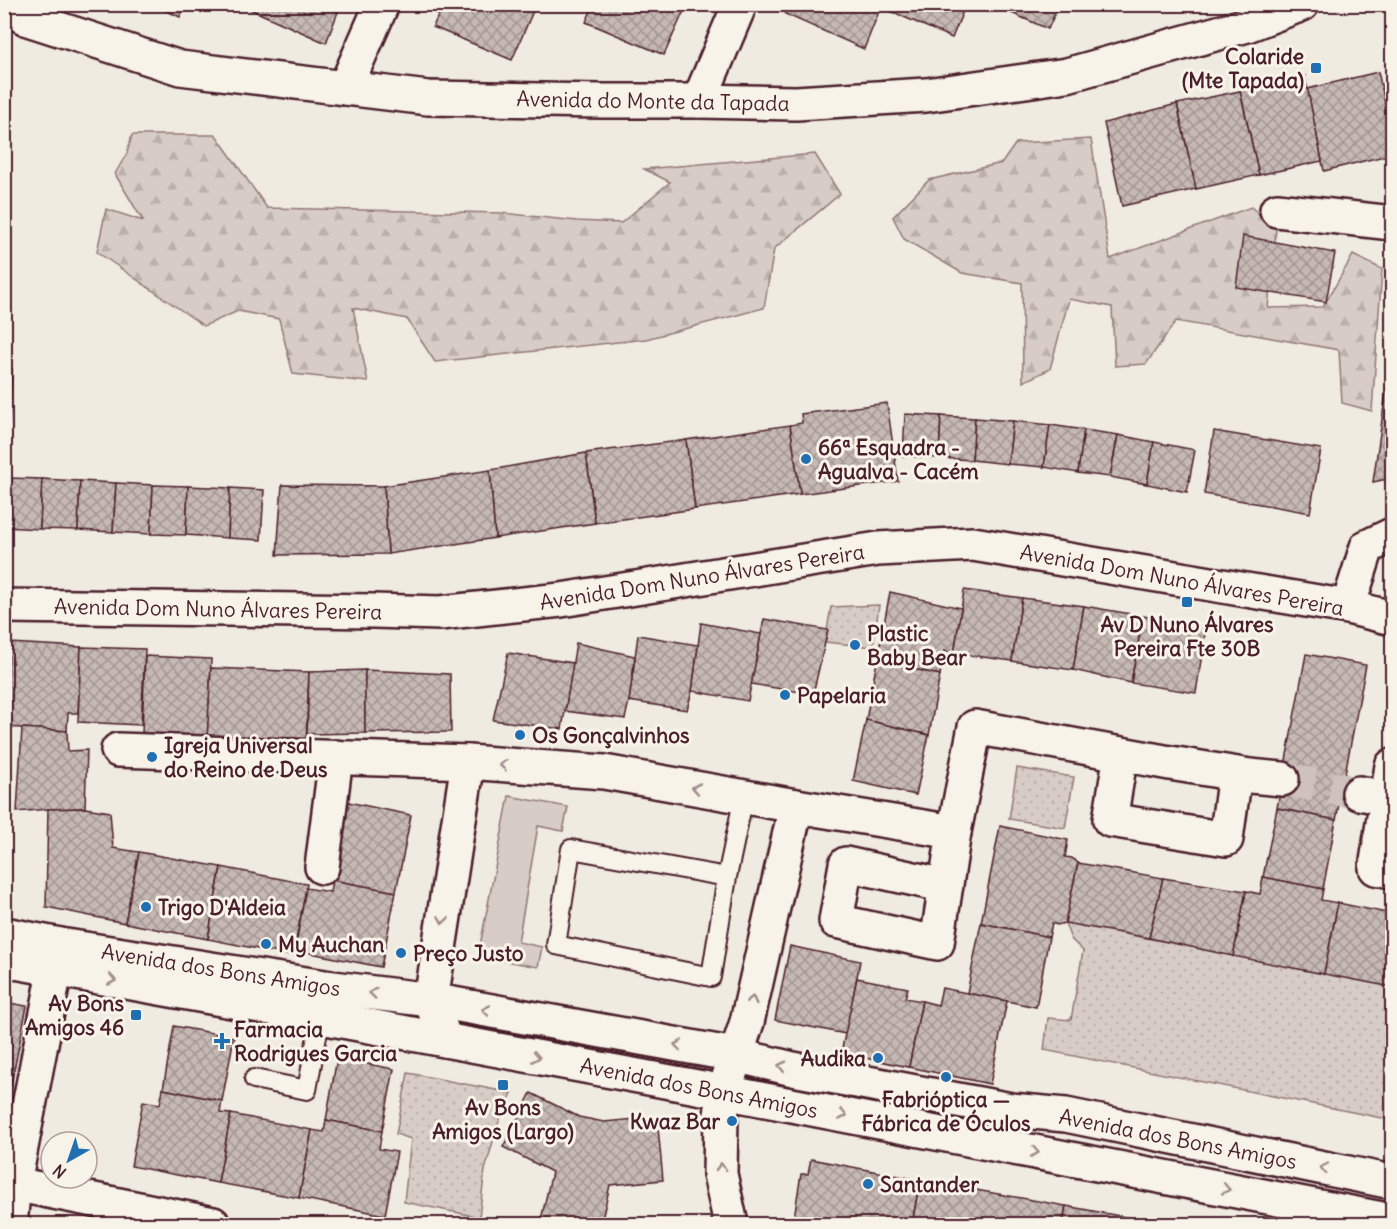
<svg xmlns="http://www.w3.org/2000/svg" width="1397" height="1229" font-family="Delius,sans-serif">
  <defs>
    <pattern id="forest-firs" width="22" height="20" patternUnits="userSpaceOnUse" patternTransform="scale(1.5)"><rect width="22" height="20" fill="#d8cdc6"/><path d="M5 1l3.5 6h-7zM16 11l3.5 6h-7z" fill="#bbb0aa"/></pattern>
    <pattern id="park-dots" width="8" height="8" patternUnits="userSpaceOnUse" patternTransform="scale(1.5)"><rect width="8" height="8" fill="#d8cdc6"/><path d="M2 2h.1M6 6h.1" fill="none" stroke="#bbb0aa" stroke-width="1.8" stroke-linecap="round"/></pattern>
    <pattern id="building-cross-hatch" width="8" height="8" patternUnits="userSpaceOnUse" patternTransform="scale(1.5)"><rect width="8" height="8" fill="#c6b8b3"/><path d="M0 0l8 8M0 8l8-8" fill="none" stroke="#a39592"/></pattern>
  </defs>
  <rect width="100%" height="100%" fill="#f0ebe0"/>
  <filter id="ink" filterUnits="userSpaceOnUse"><feTurbulence type="fractalNoise" baseFrequency=".0167" numOctaves="2"/><feDisplacementMap in="SourceGraphic" scale="12" xChannelSelector="R" yChannelSelector="G"/><feConvolveMatrix kernelMatrix="1 2 1 2 8 2 1 2 1" color-interpolation-filters="sRGB"/></filter>
  <g filter="url(#ink)">
    <polygon fill="#d8cdc6" stroke="#917678" stroke-width="1.5" points="509,796 568,807 563,831 538,826 518,942 542,947 538,967 478,956"/>
    <g fill="url(#forest-firs)" stroke="#917678" stroke-width="1.5">
      <polygon points="132,135 216,135 267,208 502,213 577,221 621,223 670,182 644,169 815,154 840,194 774,249 764,308 646,339 435,362 407,319 353,308 368,382 293,374 279,319 238,311 204,326 97,252 106,209 143,221 115,174 127,153"/>
      <polygon points="1091,139 1110,259 1251,207 1276,229 1268,308 1323,307 1353,255 1382,269 1372,411 1342,403 1339,350 1176,321 1146,364 1115,366 1112,307 1069,299 1050,369 1023,382 1022,283 962,273 904,239 893,217 929,180 1002,163 1016,143"/>
    </g>
    <g fill="url(#park-dots)" stroke="#917678" stroke-width="1.5">
      <polygon points="879,605 873,647 825,642 831,607"/>
      <polygon points="1017,768 1074,777 1065,828 1009,819"/>
      <polygon points="1065,923 1392,984 1392,1120 1044,1050 1048,1018 1071,1020 1083,951 1071,939"/>
      <polygon points="408,1073 512,1093 498,1124 485,1170 479,1217 404,1202 411,1139 396,1134"/>
    </g>
    <g fill="url(#building-cross-hatch)" stroke="#4a1f2b" stroke-width="1.5">
      <polygon points="151,4 185,4 180,17"/>
      <polygon points="252,4 341,4 326,43 250,9"/>
      <polygon points="443,4 536,4 512,60 433,27"/>
      <polygon points="594,4 687,4 664,55 586,22"/>
      <polygon points="790,4 882,4 864,49 785,14"/>
      <polygon points="882,4 966,4 952,38 881,7"/>
      <polygon points="991,4 1059,4 1048,29"/>
      <polygon points="1378,72 1392,132 1392,154 1324,171 1307,89"/>
      <polygon points="1305,76 1322,161 1259,175 1240,91"/>
      <polygon points="1240,91 1259,175 1196,189 1177,104"/>
      <polygon points="1177,104 1196,189 1122,206 1104,123"/>
      <polygon points="1243,236 1335,253 1326,302 1236,287"/>
      <polygon points="4,369 12,369 9,421 4,421"/>
      <polygon points="1389,371 1392,371 1392,478 1373,482"/>
      <polygon points="887,403 898,481 800,494 790,425 802,423 801,414"/>
      <polygon points="905,414 941,416 939,458 903,456"/>
      <polygon points="941,416 975,418 972,460 939,458"/>
      <polygon points="975,418 1013,421 1008,464 972,460"/>
      <polygon points="4,421 9,421 6,455 4,454"/>
      <polygon points="1013,421 1050,425 1044,467 1008,464"/>
      <polygon points="790,425 800,494 695,509 686,440"/>
      <polygon points="1050,425 1084,430 1078,473 1044,467"/>
      <polygon points="1084,430 1118,435 1110,477 1078,473"/>
      <polygon points="1214,431 1321,449 1310,513 1204,494"/>
      <polygon points="1118,435 1154,442 1147,484 1110,477"/>
      <polygon points="686,440 695,509 595,523 586,453"/>
      <polygon points="1154,442 1195,450 1187,492 1147,484"/>
      <polygon points="586,453 595,523 495,538 490,470"/>
      <polygon points="490,470 495,538 388,554 384,486"/>
      <polygon points="6,478 42,479 40,529 4,527"/>
      <polygon points="42,479 80,481 78,530 40,529"/>
      <polygon points="80,481 116,483 113,532 78,530"/>
      <polygon points="116,483 153,485 151,534 113,532"/>
      <polygon points="153,485 188,486 186,535 151,534"/>
      <polygon points="282,485 384,486 388,554 277,555"/>
      <polygon points="188,486 230,488 228,538 186,535"/>
      <polygon points="230,488 264,490 261,540 228,538"/>
      <polygon points="964,590 1022,598 1012,661 954,653"/>
      <polygon points="890,592 961,608 954,653 944,651 940,675 877,661"/>
      <polygon points="1022,598 1084,606 1073,670 1012,661"/>
      <polygon points="1084,606 1143,616 1131,683 1073,670"/>
      <polygon points="1143,616 1206,627 1196,693 1131,683"/>
      <polygon points="764,619 828,630 813,694 751,684"/>
      <polygon points="701,623 761,634 748,701 692,691"/>
      <polygon points="638,635 698,645 692,691 687,710 629,701"/>
      <polygon points="9,643 81,647 78,713 68,713 67,731 6,727"/>
      <polygon points="576,643 635,656 629,701 625,719 565,711"/>
      <polygon points="81,647 145,649 141,725 78,722"/>
      <polygon points="508,653 573,663 562,729 493,720"/>
      <polygon points="1306,654 1366,665 1336,820 1277,808"/>
      <polygon points="145,656 211,659 208,736 142,733"/>
      <polygon points="877,661 940,675 929,735 866,720"/>
      <polygon points="211,668 309,672 306,745 207,740"/>
      <polygon points="365,670 365,733 307,734 309,672"/>
      <polygon points="365,670 450,674 451,732 365,733"/>
      <polygon points="866,720 929,735 916,795 853,781"/>
      <polygon points="22,728 67,731 68,751 87,750 85,808 48,809 17,812"/>
      <polygon points="348,802 411,815 396,892 332,880"/>
      <polygon points="85,808 110,812 113,848 139,852 125,923 46,907 48,809"/>
      <polygon points="1277,808 1336,820 1323,889 1263,877"/>
      <polygon points="1000,826 1068,840 1065,857 1072,858 1078,863 1065,923 1057,925 1052,923 1049,937 981,923"/>
      <polygon points="139,852 221,867 208,939 125,923"/>
      <polygon points="1078,863 1163,878 1149,938 1065,923"/>
      <polygon points="221,867 307,884 293,956 208,939"/>
      <polygon points="1263,877 1323,889 1321,900 1338,903 1324,974 1233,956 1246,891 1260,894"/>
      <polygon points="1163,878 1246,891 1233,956 1149,938"/>
      <polygon points="332,880 396,892 381,967 295,950 306,888 330,892"/>
      <polygon points="1338,903 1392,914 1392,987 1324,974"/>
      <polygon points="981,923 1049,937 1036,1007 967,993"/>
      <polygon points="790,946 860,961 846,1034 775,1020"/>
      <polygon points="857,978 908,988 905,998 922,1001 909,1067 841,1053"/>
      <polygon points="942,988 1007,1001 990,1084 909,1067 922,1001 938,1005"/>
      <polygon points="4,1002 27,1006 12,1080 4,1078"/>
      <polygon points="174,1026 234,1037 222,1101 163,1089"/>
      <polygon points="337,1058 394,1069 382,1131 326,1120"/>
      <polygon points="4,1078 12,1080 4,1118"/>
      <polygon points="163,1089 222,1101 220,1113 231,1114 218,1183 131,1166 143,1101 160,1104"/>
      <polygon points="531,1093 579,1117 604,1122 657,1117 663,1180 610,1185 601,1224 540,1224 552,1172 503,1147"/>
      <polygon points="231,1114 312,1130 299,1198 218,1183"/>
      <polygon points="326,1120 382,1131 379,1149 397,1152 385,1215 299,1198 312,1130 324,1132"/>
      <polygon points="811,1159 920,1180 912,1224 793,1224 801,1174 808,1174"/>
      <polygon points="920,1180 1066,1206 1063,1224 912,1224"/>
      <polygon points="1066,1206 1163,1224 1063,1224"/>
    </g>
    <g fill="none" stroke-linecap="round" stroke-linejoin="round">
      <polyline stroke="#cfc2bc" stroke-width="33" stroke-dasharray="33 16" stroke-linecap="butt" points="1282,779 1359,793"/>
      <defs>
        <g id="lane">
          <polyline points="727,877 711,977 556,945 571,849 727,877 744,796"/>
          <polyline points="254,1079 307,1090 322,1009"/>
        </g>
        <g id="street">
          <polyline points="4,6 28,19 180,68 428,98 600,101 699,101 796,103 926,95 1067,75 1247,25 1302,4"/>
          <polyline points="345,88 382,4"/>
          <polyline points="699,101 740,4"/>
          <polyline points="1277,210 1392,223"/>
          <polyline points="4,606 374,611 440,613 561,600 878,549 973,544 1348,607 1392,618"/>
          <polyline points="1348,607 1367,547 1392,535"/>
          <polyline points="118,750 468,762"/>
          <polyline points="1121,754 1110,820 1226,839 1235,774"/>
          <polyline points="1392,766 1376,868 1392,871"/>
          <polyline points="1359,793 1392,799"/>
          <polyline points="796,806 954,832 975,727 1170,763 1250,776 1282,779"/>
          <polyline points="322,867 336,757"/>
          <polyline points="946,886 846,864 836,921 937,943 954,832"/>
          <polyline points="445,1040 431,1000 468,762 604,772 796,806 747,1022 724,1092 721,1115 720,1174 731,1224"/>
          <polyline points="4,1182 213,1224"/>
          <polyline points="10,1224 14,1184 60,945"/>
        </g>
        <g id="secondary">
          <polyline points="4,934 60,945 325,987 431,1000 735,1055 793,1069 1011,1110 1066,1115 1392,1182"/>
          <polyline points="4,960 321,1017 724,1092 1392,1221"/>
        </g>
      </defs>
      <use href="#lane" stroke="#4a1f2b" stroke-width="22"/>
      <use href="#street" stroke="#4a1f2b" stroke-width="38"/>
      <use href="#secondary" stroke="#4a1f2b" stroke-width="38"/>
      <use href="#lane" stroke="#f7f3e8" stroke-width="18"/>
      <use href="#street" stroke="#f7f3e8" stroke-width="33"/>
      <use href="#secondary" stroke="#f7f3e8" stroke-width="33"/>
    </g>
    <defs><path id="oneway-chevron" d="M-2-3.5L2.5 0L-2 3.5" fill="none" stroke-width="1.6" stroke-linecap="round" stroke-linejoin="round" transform="scale(1.5)"/></defs>
    <g stroke="#a0898a">
      <use href="#oneway-chevron" transform="translate(503 765) rotate(-176)"/>
      <use href="#oneway-chevron" transform="translate(696 788) rotate(-170)"/>
      <use href="#oneway-chevron" transform="translate(443 920) rotate(99)"/>
      <use href="#oneway-chevron" transform="translate(112 980) rotate(10)"/>
      <use href="#oneway-chevron" transform="translate(373 993) rotate(-173)"/>
      <use href="#oneway-chevron" transform="translate(752 1000) rotate(-77)"/>
      <use href="#oneway-chevron" transform="translate(486 1010) rotate(-170)"/>
      <use href="#oneway-chevron" transform="translate(678 1045) rotate(-170)"/>
      <use href="#oneway-chevron" transform="translate(536 1057) rotate(11)"/>
      <use href="#oneway-chevron" transform="translate(782 1066) rotate(-167)"/>
      <use href="#oneway-chevron" transform="translate(843 1115) rotate(11)"/>
      <use href="#oneway-chevron" transform="translate(1035 1152) rotate(11)"/>
      <use href="#oneway-chevron" transform="translate(721 1167) rotate(-91)"/>
      <use href="#oneway-chevron" transform="translate(1324 1168) rotate(-168)"/>
      <use href="#oneway-chevron" transform="translate(1226 1189) rotate(11)"/>
    </g>
  </g>
  <g fill="#1f6fb2" stroke="#f7f3e8" stroke-width="2">
    <rect x="1310" y="62" width="12" height="12" rx="3"/>
    <circle cx="806" cy="459" r="6"/>
    <rect x="1181" y="596" width="12" height="12" rx="3"/>
    <circle cx="855" cy="645" r="6"/>
    <circle cx="785" cy="695" r="6"/>
    <circle cx="520" cy="735" r="6"/>
    <circle cx="152" cy="757" r="6"/>
    <circle cx="146" cy="907" r="6"/>
    <circle cx="266" cy="944" r="6"/>
    <circle cx="401" cy="953" r="6"/>
    <rect x="130" y="1009" width="12" height="12" rx="3"/>
    <path d="M219 1032h6v6h6v6h-6v6h-6v-6h-6v-6h6z"/>
    <circle cx="878" cy="1058" r="6"/>
    <circle cx="946" cy="1077" r="6"/>
    <rect x="497" y="1079" width="12" height="12" rx="3"/>
    <circle cx="732" cy="1121" r="6"/>
    <circle cx="868" cy="1184" r="6"/>
  </g>
  <g text-anchor="middle" dominant-baseline="central" stroke-width="6" stroke-linejoin="round" paint-order="stroke">
    <g font-size="21" font-weight="bold" fill="#4a1f2b" stroke="#f7f3e8" text-anchor="start">
      <text x="1304" y="56" text-anchor="end">Colaride<tspan x="1304" dy="24">(Mte Tapada)</tspan></text>
      <text x="818" y="447">66ª Esquadra -<tspan x="818" dy="24">Agualva - Cacém</tspan></text>
      <text x="1187" y="624" text-anchor="middle">Av D Nuno Álvares<tspan x="1187" dy="24">Pereira Fte 30B</tspan></text>
      <text x="867" y="633">Plastic<tspan x="867" dy="24">Baby Bear</tspan></text>
      <text x="797" y="695">Papelaria</text>
      <text x="532" y="735">Os Gonçalvinhos</text>
      <text x="164" y="745">Igreja Universal<tspan x="164" dy="24">do Reino de Deus</tspan></text>
      <text x="158" y="907">Trigo D'Aldeia</text>
      <text x="278" y="944">My Auchan</text>
      <text x="413" y="953">Preço Justo</text>
      <text x="124" y="1003" text-anchor="end">Av Bons<tspan x="124" dy="24">Amigos 46</tspan></text>
      <text x="234" y="1029">Farmacia<tspan x="234" dy="24">Rodrigues Garcia</tspan></text>
      <text x="866" y="1058" text-anchor="end">Audika</text>
      <text x="946" y="1099" text-anchor="middle">Fabrióptica —<tspan x="946" dy="24">Fábrica de Óculos</tspan></text>
      <text x="503" y="1107" text-anchor="middle">Av Bons<tspan x="503" dy="24">Amigos (Largo)</tspan></text>
      <text x="720" y="1121" text-anchor="end">Kwaz Bar</text>
      <text x="880" y="1184">Santander</text>
    </g>
    <g font-size="21" fill="#4a1f2b" stroke="#f7f3e8">
      <text transform="translate(653 101) rotate(1)">Avenida do Monte da Tapada</text>
      <text transform="translate(702 577) rotate(-9)">Avenida Dom Nuno Álvares Pereira</text>
      <text transform="translate(1182 580) rotate(10)">Avenida Dom Nuno Álvares Pereira</text>
      <text transform="translate(218 609) rotate(1)">Avenida Dom Nuno Álvares Pereira</text>
      <text transform="translate(221 970) rotate(9)">Avenida dos Bons Amigos</text>
      <text transform="translate(699 1088) rotate(11)">Avenida dos Bons Amigos</text>
      <text transform="translate(1178 1139) rotate(11)">Avenida dos Bons Amigos</text>
    </g>
  </g>
  <rect width="1397" height="1229" fill="none" stroke="#f7f3e8" stroke-width="24"/>
  <rect x="12" y="12" width="1373" height="1205" fill="none" stroke="#4a1f2b" stroke-width="2" filter="url(#ink)"/>
  <g transform="translate(69 1160) rotate(220)"><circle r="28" fill="#f7f3e8" stroke="#b29e9c" stroke-width="1.5"/>
  <path d="M0-4.5L10 22L0 15L-10 22Z" fill="#1f6fb2"/>
  <text y="-9" font-size="16" font-weight="bold" text-anchor="middle" fill="#4a1f2b">N</text>
  </g>
</svg>
